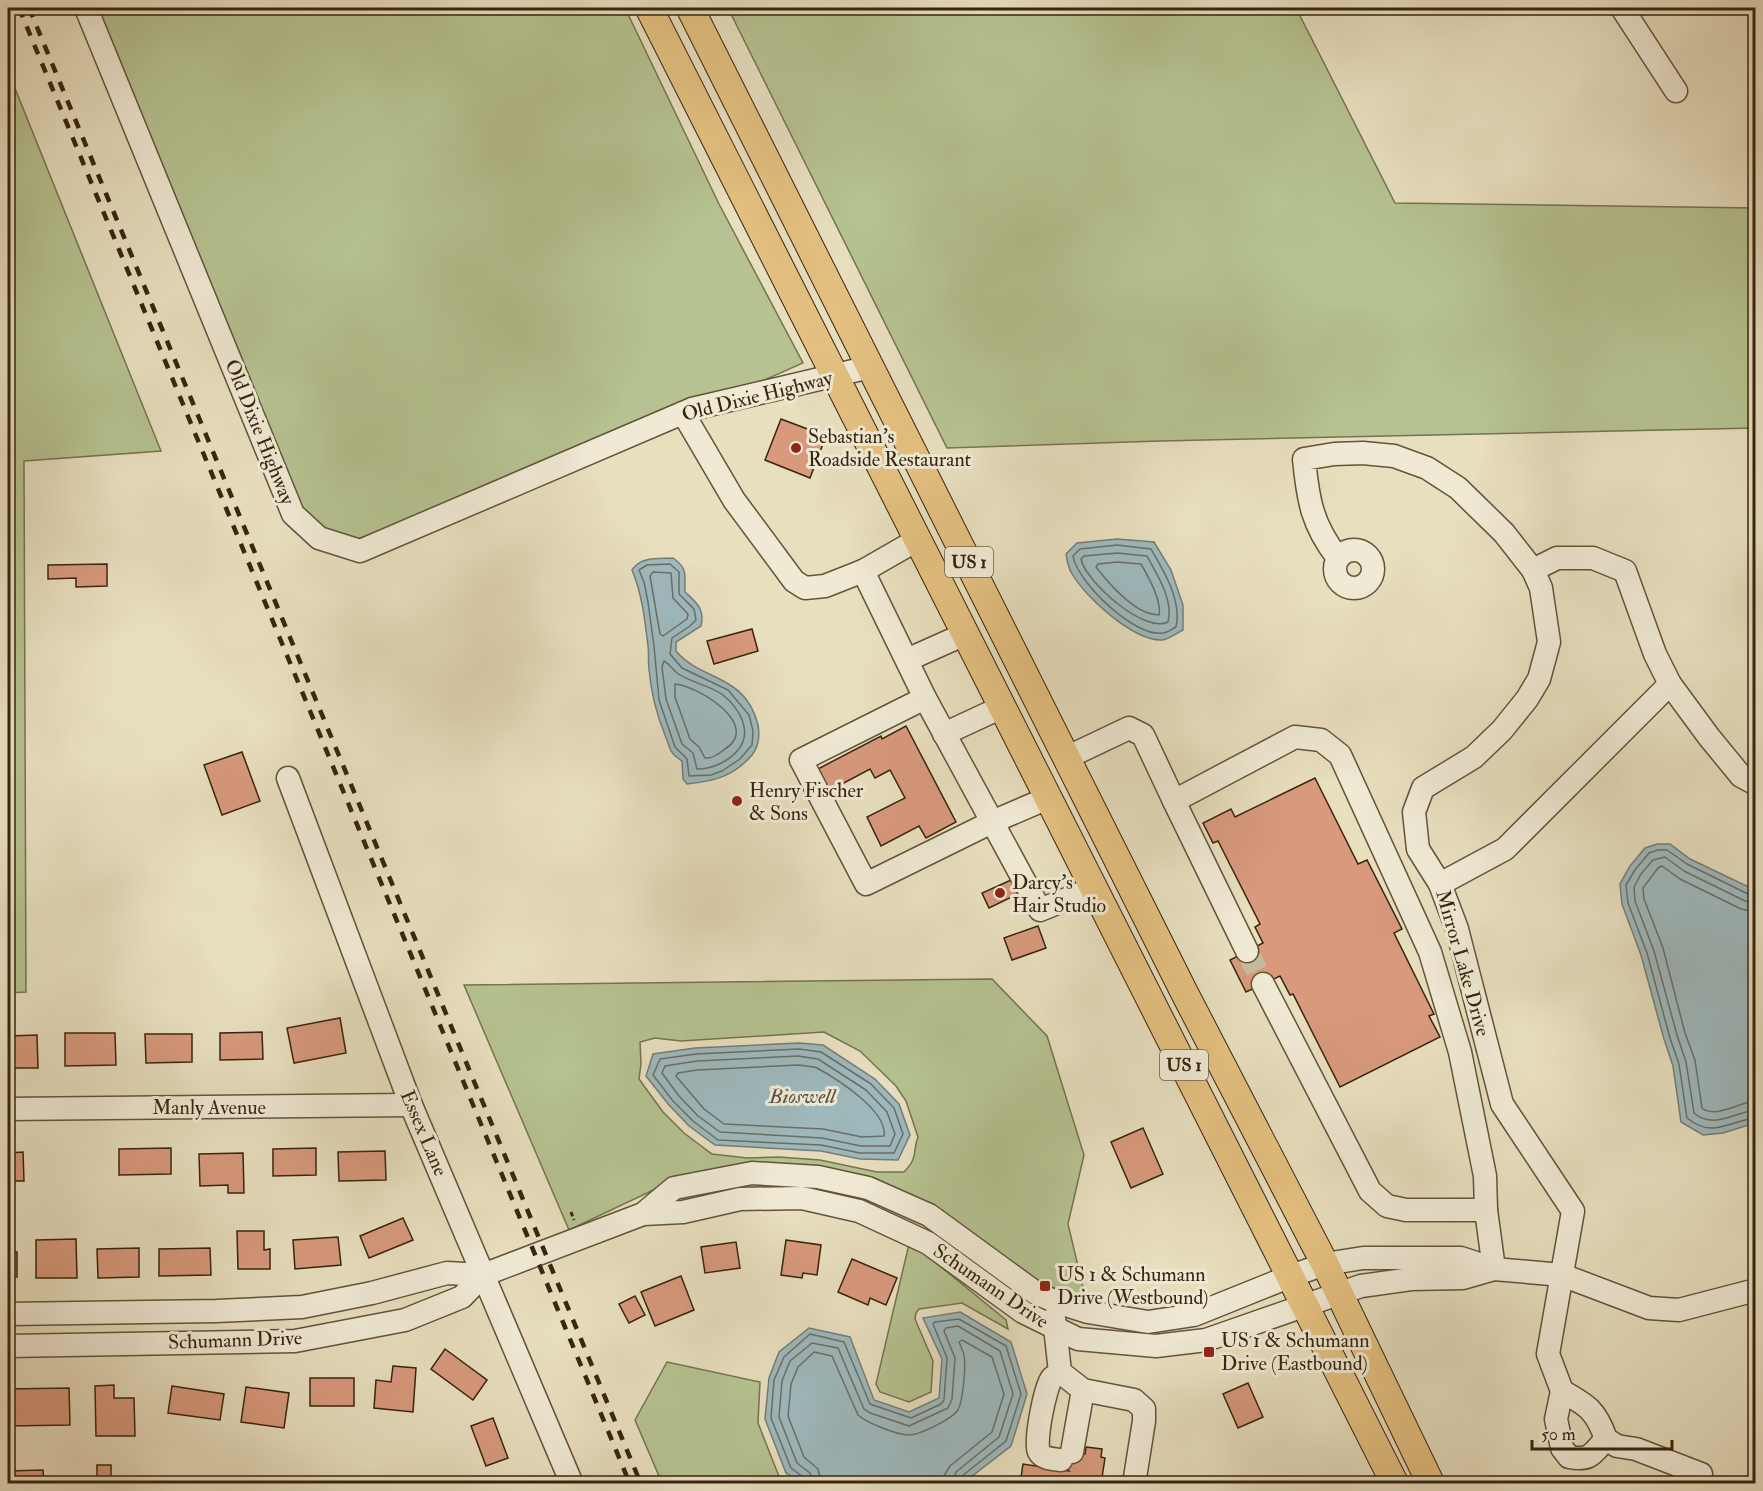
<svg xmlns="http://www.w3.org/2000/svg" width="1763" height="1491" font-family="'IM FELL Double Pica',serif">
  <rect width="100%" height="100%" fill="#e8dfbf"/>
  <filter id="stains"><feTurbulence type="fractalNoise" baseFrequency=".00333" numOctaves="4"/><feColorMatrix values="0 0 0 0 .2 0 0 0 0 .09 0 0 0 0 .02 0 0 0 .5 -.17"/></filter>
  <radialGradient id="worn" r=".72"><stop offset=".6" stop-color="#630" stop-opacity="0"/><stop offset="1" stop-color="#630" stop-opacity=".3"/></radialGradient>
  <g fill="#b6c291" stroke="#767350" stroke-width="1.5" fill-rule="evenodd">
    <polygon points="97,8 625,8 719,204 803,363 762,381 359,539 324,528 301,507"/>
    <polygon points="728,8 1296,8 1395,203 1755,208 1755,428 1160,441 947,448"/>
    <polygon points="8,71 161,451 24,461 26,992 8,993"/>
    <path d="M992,979L1047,1036L1084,1155L1068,1224L1086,1300L1040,1283L916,1198L685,1175L569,1230L464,985ZM824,1032L860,1051L896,1086L906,1101L918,1137C912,1152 919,1157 904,1172H877L820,1160L779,1157L747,1158L712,1154L684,1133L663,1112L639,1079L641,1064L640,1042L655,1038L681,1041Z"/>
    <polygon points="909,1244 924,1253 1006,1320 1008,1329 962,1303 919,1309 916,1313 915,1319 933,1361 931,1392 909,1402 880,1392 876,1384"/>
    <polygon points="667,1362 760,1382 758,1423 780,1479 787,1483 662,1483 635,1420"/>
  </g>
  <g fill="#9eb9be" stroke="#757d78" stroke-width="1.5">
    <path d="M1117,539L1154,542L1171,570L1183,605V630C1177,633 1168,640 1162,640C1133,641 1084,596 1071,572C1068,567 1067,559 1066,554L1077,543Z"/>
    <path d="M673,558C689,569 684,575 685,592C697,603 705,609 701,626L676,642V651C702,682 745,673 758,725C760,736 759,746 752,755C733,777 714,781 687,784L683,779L682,761C668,752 671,749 665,735C656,713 651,693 649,669C648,661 649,653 648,646C645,620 642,594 632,570C641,556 658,559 673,558Z"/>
    <polygon points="1657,844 1670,844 1690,859 1755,890 1755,1123 1723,1133 1703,1135 1681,1122 1673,1066 1664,1039 1641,955 1622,904 1620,884 1630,866 1645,848"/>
    <polygon points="799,1043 823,1045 875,1079 899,1104 910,1135 898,1160 860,1159 821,1151 715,1145 689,1126 669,1105 646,1076 653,1054 695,1048"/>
    <polygon points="960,1312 1011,1342 1027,1394 1011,1446 963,1483 803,1483 786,1473 765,1419 769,1378 779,1352 809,1328 850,1337 874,1400 909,1412 939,1398 942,1359 923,1318"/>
  </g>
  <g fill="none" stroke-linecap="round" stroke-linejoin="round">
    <g stroke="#6a6e66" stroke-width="1.5">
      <path d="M1117,545L1151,549C1164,571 1182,601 1176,627C1172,629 1167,633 1163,633C1135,638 1077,582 1073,556L1080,549Z"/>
      <path d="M1117,553L1147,556C1157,574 1174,601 1168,622C1144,634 1085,581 1081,559L1084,556Z"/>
      <path d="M1117,562L1141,564C1148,576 1162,602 1159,615C1135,615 1110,585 1096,567L1098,564Z"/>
      <polygon points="670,564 679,572 679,594 694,609 696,620 690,626 672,638 670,654 682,668 728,690 749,715 753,731 752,745 740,759 722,771 711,775 689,776 687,759 675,747 659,700 654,646 648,602 644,582 639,570 647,565"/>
      <polygon points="653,572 671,573 673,598 688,614 687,619 663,636 660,634 650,576"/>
      <path d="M664,661C670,664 672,669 677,673C691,683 710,685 723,695C740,709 753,732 738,750C728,762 712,769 697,769L693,753L682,744L666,699L662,667Z"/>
      <path d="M675,684C698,686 762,725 725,749C719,754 712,759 705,758L699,747L690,739L675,697Z"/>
      <path d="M1756,896L1748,894L1687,864L1667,850H1658L1649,853L1635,870L1626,885L1628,903L1647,953L1670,1038L1679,1064L1687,1118C1713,1139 1728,1121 1756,1118"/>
      <path d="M1756,903L1745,901L1684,871L1665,857L1653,860L1641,874L1634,887L1635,901L1654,951L1677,1035L1686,1062L1694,1113C1714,1130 1734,1112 1756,1110"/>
      <path d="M1756,912L1741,909L1680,879L1662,866L1658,868L1643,888L1644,899L1663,948L1685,1033L1695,1060L1702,1108C1716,1119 1739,1102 1756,1101"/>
      <polygon points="799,1049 821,1052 871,1084 894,1108 903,1134 894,1153 860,1153 821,1145 718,1140 693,1121 673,1101 653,1075 660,1059 696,1054"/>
      <polygon points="798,1056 818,1059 866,1090 887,1112 895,1134 890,1146 861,1146 822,1138 720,1132 698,1116 679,1096 662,1073 665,1066 697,1061"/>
      <path d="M798,1065C804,1066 811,1066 817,1068C837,1079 888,1111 884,1136L862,1137L823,1129L724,1124L704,1109L676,1076L678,1073L697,1070Z"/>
      <polyline points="805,1484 803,1477 791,1468 771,1418 774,1380 784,1357 810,1334 844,1342 870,1404 911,1418 941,1404 944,1400 947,1358 933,1324 935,1322 959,1319 1006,1346 1021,1394 1006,1441 962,1476 960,1484"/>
      <polyline points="813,1484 810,1473 797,1463 779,1417 782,1381 790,1361 812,1343 838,1348 864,1409 870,1413 909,1426 948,1408 952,1399 955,1358 944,1331 946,1328 958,1326 1000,1351 1013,1394 999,1437 956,1472 952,1484"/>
      <path d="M822,1484L818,1469L804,1457L788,1416L791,1384L798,1367L814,1352L832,1356L858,1415C867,1423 897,1435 909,1435C920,1435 952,1419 958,1410C963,1401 966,1366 964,1355C963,1351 961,1347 959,1342L962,1340L992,1357L1004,1394L992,1432L950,1466L945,1474L943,1484"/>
    </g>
  </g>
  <g fill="#d8997d" stroke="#37240f" stroke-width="1.5">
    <polygon points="781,419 826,436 810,478 765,460"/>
    <polygon points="107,564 107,586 76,587 76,578 48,579 48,565"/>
    <polygon points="752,629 758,651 714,664 707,641"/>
    <polygon points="906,726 956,822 926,838 919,826 881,846 867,817 905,798 890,770 875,778 870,769 827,792 816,770 881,736 882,739"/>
    <polygon points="242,752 260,801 222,815 204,765"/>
    <polygon points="1315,778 1358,864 1367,860 1402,929 1394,933 1434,1014 1429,1016 1440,1037 1340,1087 1293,994 1290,995 1280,976 1246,992 1230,960 1263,943 1255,927 1260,924 1218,841 1213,843 1203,823 1231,809 1235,817"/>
    <polygon points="1011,880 1018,894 989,908 982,893"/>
    <polygon points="1038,926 1046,948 1012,960 1004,938"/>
    <polygon points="340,1018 346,1053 294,1063 287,1028"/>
    <polygon points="262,1032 263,1059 220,1060 220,1033"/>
    <polygon points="65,1033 115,1033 116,1065 65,1066"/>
    <polygon points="145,1034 192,1034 192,1062 146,1063"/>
    <polygon points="37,1035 38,1068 8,1068 8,1036"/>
    <polygon points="1143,1128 1163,1174 1131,1188 1111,1142"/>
    <polygon points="171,1148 171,1174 119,1175 119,1149"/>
    <polygon points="316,1148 316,1175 273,1176 273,1149"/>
    <polygon points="385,1151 386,1180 339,1181 338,1152"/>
    <polygon points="23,1152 24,1181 8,1181 8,1153"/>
    <polygon points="243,1153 244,1193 228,1193 228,1185 200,1186 199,1154"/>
    <polygon points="403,1218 413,1240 369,1258 360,1236"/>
    <polygon points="237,1231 264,1231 264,1250 270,1249 270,1269 238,1269"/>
    <polygon points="338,1237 341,1265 295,1269 293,1240"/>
    <polygon points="76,1239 77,1278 36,1278 36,1240"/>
    <polygon points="786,1240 821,1245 817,1275 803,1273 802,1278 781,1275"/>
    <polygon points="736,1242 740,1268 705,1273 701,1247"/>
    <polygon points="139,1248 139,1277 98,1278 97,1249"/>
    <polygon points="210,1248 211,1275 159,1276 159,1249"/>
    <rect x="8" y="1252" width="9" height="25"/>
    <polygon points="852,1259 897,1278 886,1305 870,1298 868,1305 838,1292"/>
    <polygon points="681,1276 694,1310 655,1326 641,1292"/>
    <polygon points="635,1296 645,1315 629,1323 619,1304"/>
    <polygon points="445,1349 487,1380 473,1400 431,1369"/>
    <polygon points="393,1366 416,1368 413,1412 374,1408 376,1380 391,1382"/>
    <rect x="310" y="1378" width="44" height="28"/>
    <polygon points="1248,1383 1263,1417 1238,1428 1223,1394"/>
    <polygon points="114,1385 114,1398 134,1398 135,1436 96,1436 95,1386"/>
    <polygon points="172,1386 224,1394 220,1420 168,1413"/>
    <polygon points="246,1387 289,1393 284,1428 241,1422"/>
    <polygon points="69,1388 70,1425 8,1426 8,1389"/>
    <polygon points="493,1418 508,1458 486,1466 471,1426"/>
    <polygon points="1086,1447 1102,1449 1101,1457 1105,1458 1101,1484 1020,1484 1023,1464 1069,1471 1058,1456 1085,1454"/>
    <polygon points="97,1465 111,1465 111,1484 63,1484 97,1482"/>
    <polygon points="43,1470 44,1484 8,1484 8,1471"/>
    <polygon points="340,1477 340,1484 293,1484 293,1478"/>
    <polygon points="417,1480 417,1484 370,1484 370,1481"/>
  </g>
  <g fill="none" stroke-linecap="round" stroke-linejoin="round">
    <polyline stroke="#c5ba9c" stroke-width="22" stroke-dasharray="22 11" stroke-linecap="butt" points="1247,951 1263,984"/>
    <defs>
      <g id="minor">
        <polyline points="86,8 293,514 319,538 360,551 692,409 870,367"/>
        <polyline points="1622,8 1676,91"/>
        <polyline points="683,413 734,500 794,581 805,588 825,586 863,571"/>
        <polyline points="917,540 863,571 925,698 1040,910 1094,888"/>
        <circle cx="1354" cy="569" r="19"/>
        <path d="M1338,558C1312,525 1308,500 1304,459L1334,454L1363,453L1394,456L1427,468L1458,488L1504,533L1533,570L1541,588L1549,642L1539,679L1527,699L1502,730L1474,757L1423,788L1414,812L1418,849L1440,884L1457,929L1502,1104L1573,1211L1548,1354L1562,1391L1556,1419L1562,1448L1569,1457C1591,1461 1592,1454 1606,1439"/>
        <polyline points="1533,570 1557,558 1593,558 1625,571 1655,654 1670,684 1709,737 1741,776 1756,784"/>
        <polyline points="907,660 965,634"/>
        <polyline points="925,698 801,760 866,884 992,822 1048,798"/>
        <polyline points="944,734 1002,707"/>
        <polyline points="1068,757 1129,728 1143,735 1174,801 1295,737 1321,740 1340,755 1430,952 1460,1052 1485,1176 1486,1210 1494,1269"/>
        <polyline points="288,778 411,1105 572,1484"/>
        <polyline points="1174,801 1247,951"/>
        <polyline points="1440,884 1505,849 1670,684"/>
        <polyline points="1263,984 1370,1191 1387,1206 1406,1210 1486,1210"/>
        <polyline points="8,1109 411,1105"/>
        <polyline points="643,1214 674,1188 752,1173 818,1177 868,1188 929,1215 1036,1293 1054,1301 1088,1312 1148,1322 1194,1315 1291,1276 1325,1264 1363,1258 1461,1258 1494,1269 1562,1275 1649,1308 1679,1310 1756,1290"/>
        <polyline points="8,1314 216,1311 302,1307 372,1293 447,1273 483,1275"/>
        <polyline points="1054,1318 1060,1372 1083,1390 1134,1400 1144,1409 1144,1421 1134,1484"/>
        <polyline points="8,1346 295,1341 405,1320 462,1297 483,1275 643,1214 683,1212 740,1199 802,1198 859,1211 928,1243 1023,1312 1078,1339 1156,1346 1206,1340 1361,1286 1411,1279 1463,1278 1494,1269"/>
        <path d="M1060,1372C1059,1373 1053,1377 1052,1378C1045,1387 1034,1443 1039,1452C1043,1459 1054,1459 1061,1460"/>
        <path d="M1562,1391C1587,1405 1596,1410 1606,1439L1617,1446L1636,1449L1701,1474"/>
        <polyline points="1072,1452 1083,1390"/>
      </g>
      <g id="major">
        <polyline points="649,8 1395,1484"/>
        <polyline points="690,8 1184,992 1325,1264 1431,1484"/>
      </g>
    </defs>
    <use href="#minor" stroke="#63533b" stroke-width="25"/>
    <use href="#major" stroke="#37240f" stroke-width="29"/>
    <polyline stroke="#37240f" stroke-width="3" stroke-dasharray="4.5 3" stroke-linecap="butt" points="571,1212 574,1220"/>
    <use href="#minor" stroke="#f0ead5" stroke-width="22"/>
    <use href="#major" stroke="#e4c080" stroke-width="27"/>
    <g stroke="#37240f" stroke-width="4.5" stroke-dasharray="10 10" stroke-linecap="butt">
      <polyline points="19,8 630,1484"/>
      <polyline points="29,8 641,1484"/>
    </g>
  </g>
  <g fill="#8f2418" stroke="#f0ead5" stroke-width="2">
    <circle cx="796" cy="448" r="6"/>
    <circle cx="737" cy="801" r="6"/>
    <circle cx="1000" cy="893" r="6"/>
    <rect x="1039" y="1280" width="12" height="12" rx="3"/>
    <rect x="1203" y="1346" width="12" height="12" rx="3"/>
  </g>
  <g text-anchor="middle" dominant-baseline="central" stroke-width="6" stroke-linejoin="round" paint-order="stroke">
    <g fill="#f0ead5" stroke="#6e5f4a" stroke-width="1.5">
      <rect x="945" y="547" width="48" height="30" rx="4.5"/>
      <rect x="1160" y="1050" width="48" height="30" rx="4.5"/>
    </g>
    <g font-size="18" font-weight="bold" fill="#37240f">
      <text x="969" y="562">US 1</text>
      <text x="1184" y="1065">US 1</text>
    </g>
    <g font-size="20" fill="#37240f" stroke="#f0ead5">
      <text transform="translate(757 396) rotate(-14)">Old Dixie Highway</text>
      <text transform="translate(260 432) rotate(68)">Old Dixie Highway</text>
      <text transform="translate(1463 963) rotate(74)">Mirror Lake Drive</text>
      <text x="209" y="1107">Manly Avenue</text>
      <text transform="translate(424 1133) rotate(67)">Essex Lane</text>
      <text transform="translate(991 1286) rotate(34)">Schumann Drive</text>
      <text transform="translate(235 1340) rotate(-2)">Schumann Drive</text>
    </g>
    <g font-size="20" fill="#37240f" stroke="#f0ead5" text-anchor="start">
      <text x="808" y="436">Sebastian's<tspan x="808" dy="23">Roadside Restaurant</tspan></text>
      <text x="749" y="790">Henry Fischer<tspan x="749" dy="23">&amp; Sons</tspan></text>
      <text x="1012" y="882">Darcy's<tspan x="1012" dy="23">Hair Studio</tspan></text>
      <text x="1057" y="1274">US 1 &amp; Schumann<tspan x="1057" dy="23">Drive (Westbound)</tspan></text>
      <text x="1221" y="1340">US 1 &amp; Schumann<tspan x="1221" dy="23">Drive (Eastbound)</tspan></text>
    </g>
    <g font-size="21" font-style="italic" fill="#565144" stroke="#f0ead5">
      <text x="802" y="1096">Bioswell</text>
    </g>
  </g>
  <rect width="1763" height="1491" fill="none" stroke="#e8dfbf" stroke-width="30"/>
  <rect x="9" y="9" width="1745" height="1473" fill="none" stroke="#37240f" stroke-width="3"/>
  <rect x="15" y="15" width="1733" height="1461" fill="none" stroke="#37240f" stroke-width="1.5"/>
  <path d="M1532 1440v9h140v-9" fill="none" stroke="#37240f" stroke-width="3"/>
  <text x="1541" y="1440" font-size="18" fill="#37240f" stroke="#f0ead5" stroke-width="4.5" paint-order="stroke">50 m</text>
  <rect width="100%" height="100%" filter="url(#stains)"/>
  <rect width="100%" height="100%" fill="url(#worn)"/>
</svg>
